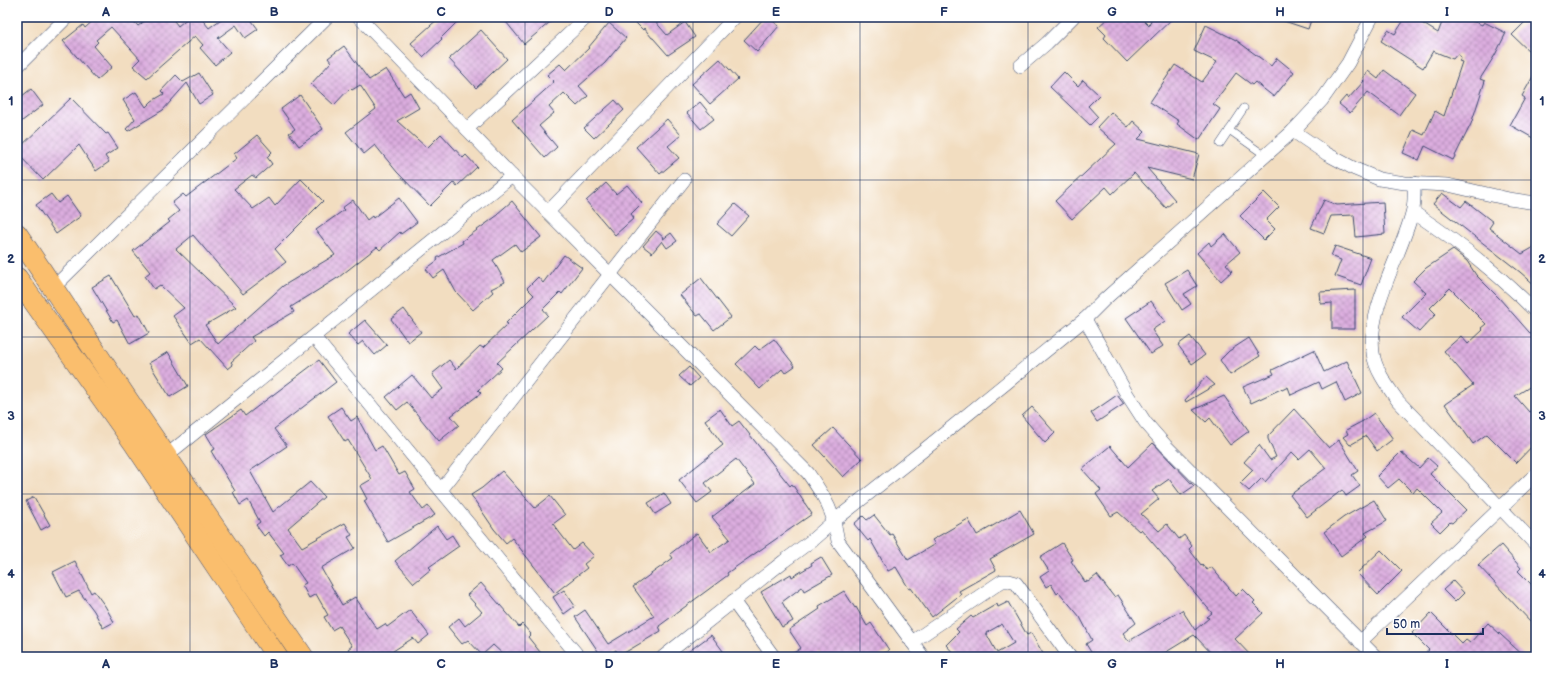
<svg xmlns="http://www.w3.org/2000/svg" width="1553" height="674" font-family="'Balsamiq Sans',sans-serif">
  <defs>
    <pattern id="building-cross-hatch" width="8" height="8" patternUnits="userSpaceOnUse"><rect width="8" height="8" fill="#dcaddf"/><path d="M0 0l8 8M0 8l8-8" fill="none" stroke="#b28db8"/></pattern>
  </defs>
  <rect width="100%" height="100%" fill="#fff"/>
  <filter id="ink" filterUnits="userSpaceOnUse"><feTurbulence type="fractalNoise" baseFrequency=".025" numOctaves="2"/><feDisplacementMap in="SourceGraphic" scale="8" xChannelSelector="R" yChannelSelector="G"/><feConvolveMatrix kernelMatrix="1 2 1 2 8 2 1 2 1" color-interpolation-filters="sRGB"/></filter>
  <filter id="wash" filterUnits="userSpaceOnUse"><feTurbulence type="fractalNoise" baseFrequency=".012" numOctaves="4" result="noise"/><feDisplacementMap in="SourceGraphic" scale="16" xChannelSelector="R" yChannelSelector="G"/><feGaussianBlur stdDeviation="0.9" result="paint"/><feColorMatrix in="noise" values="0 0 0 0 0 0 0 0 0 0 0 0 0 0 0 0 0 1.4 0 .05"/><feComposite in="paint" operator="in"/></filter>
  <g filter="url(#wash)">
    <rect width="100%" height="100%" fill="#f2ddc0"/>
    <g id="blocks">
      <g fill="url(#building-cross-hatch)" fill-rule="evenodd">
        <polygon points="97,17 130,17 138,26 150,17 171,17 178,26 189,17 200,17 209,28 224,17 249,17 258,29 245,38 236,25 218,38 230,52 215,65 200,48 203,45 195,36 147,78 133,66 140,59 111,27 96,40 98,42 94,46 112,67 97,80 63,41 83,25 85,28"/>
        <polygon points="440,17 462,17 441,38 442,39 423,57 411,43"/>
        <polygon points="502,17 556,17 524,44"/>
        <polygon points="630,17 655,17 653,19 667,35 685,22 695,37 668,55 653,38 652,38 644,28 643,30"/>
        <polygon points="765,17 768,17 779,26 757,52 744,40"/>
        <polygon points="1109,17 1140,17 1149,26 1152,17 1174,17 1127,62 1104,38 1106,35 1098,27"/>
        <polygon points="1278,17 1312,17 1308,29 1278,19"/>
        <polygon points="1406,17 1412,17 1438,33 1444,17 1463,17 1482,25 1484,22 1506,33 1495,55 1480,79 1485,81 1471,124 1453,160 1425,146 1419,160 1403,153 1413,130 1424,135 1435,111 1444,116 1462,62 1459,61 1461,57 1457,54 1453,59 1433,51 1423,68 1381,41 1388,30 1395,34"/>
        <polygon points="1530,17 1536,17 1536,49 1531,53 1512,35"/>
        <polygon points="609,23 626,38 605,63 579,86 588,96 577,106 564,93 549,107 554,113 539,126 557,147 545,158 512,120 554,82 547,75 560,64 566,70 589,48 588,48"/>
        <polygon points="1206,25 1236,40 1271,66 1277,58 1294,72 1274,97 1255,82 1252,85 1236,73 1213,104 1220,109 1199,140 1177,124 1179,121 1150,102 1175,65 1202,82 1217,62 1194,51"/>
        <polygon points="481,30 507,59 476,88 449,59"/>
        <polygon points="344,46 369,80 386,69 404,96 410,92 419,108 397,121 427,148 441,134 463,158 466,155 477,167 457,186 454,182 430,206 397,172 375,145 364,154 346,132 376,109 360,85 352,90 350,88 334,105 311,84 331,62 328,58"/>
        <polygon points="720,59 738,79 710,104 692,84"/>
        <polygon points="1384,70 1415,93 1399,115 1368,92 1350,113 1339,104 1346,96 1348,99 1364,81 1362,79 1368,71 1378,79"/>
        <polygon points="1536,71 1536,131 1533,138 1510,125 1525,98 1522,96"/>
        <polygon points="1064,72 1078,86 1083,80 1099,95 1088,106 1098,117 1090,125 1050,87"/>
        <polygon points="199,73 213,95 199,104 187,83 163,110 128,131 126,129 135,119 123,100 136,92 146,107 152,101 164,94 161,91 176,75 183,82"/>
        <polygon points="31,89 43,105 17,125 17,100"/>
        <polygon points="300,95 323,129 299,146 289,133 295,129 281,109"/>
        <polygon points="71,98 106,134 108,133 118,148 105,156 109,162 96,171 79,145 43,180 17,153 17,150"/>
        <polygon points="615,100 624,110 594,138 584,128"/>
        <polygon points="700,102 714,119 701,129 687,113"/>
        <polygon points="1111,112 1128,127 1133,121 1145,132 1138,139 1199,154 1192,179 1147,168 1175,200 1166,208 1134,173 1112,194 1106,187 1072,219 1055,201 1116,144 1097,127"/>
        <polygon points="667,119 681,135 668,146 679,158 660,174 636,147"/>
        <polygon points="257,135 272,152 267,157 272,164 256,178 252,175 234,189 253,209 269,198 275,206 301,179 323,201 275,249 286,262 243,294 193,235 176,249 236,307 205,325 218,344 283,286 335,255 316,230 344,210 342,208 353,200 367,220 372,216 373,218 399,198 417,222 401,234 400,232 380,250 377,247 339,277 291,307 294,312 251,337 254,341 231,362 233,365 228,369 200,338 192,343 173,316 184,308 160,285 154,289 145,276 150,272 133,251 170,222 168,220 179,211 172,203 183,194 186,197 237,158 234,154"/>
        <polygon points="606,183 616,194 627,185 642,203 631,214 634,218 615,235 586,201"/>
        <polygon points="1264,192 1279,207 1266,220 1275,229 1264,240 1240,216"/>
        <polygon points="1442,193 1461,207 1466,201 1493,222 1489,228 1522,254 1536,246 1536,286 1520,272 1433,204"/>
        <polygon points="51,194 58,203 67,196 81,216 56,234 36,205"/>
        <polygon points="1324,200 1337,205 1383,202 1385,234 1356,237 1354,215 1331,216 1324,233 1311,228"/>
        <polygon points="512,201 541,237 521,252 515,244 493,260 505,282 491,289 493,292 473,310 456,292 444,270 433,278 426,269 438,260 437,258 463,243 462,241 498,215 497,214"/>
        <polygon points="735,204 749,216 731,236 717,224"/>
        <polygon points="656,231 664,238 662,240 671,233 677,241 667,248 662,241 652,253 643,246"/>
        <polygon points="1225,234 1240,252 1226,264 1232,271 1221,281 1197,253 1209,242 1211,246"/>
        <polygon points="1335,246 1371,258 1361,285 1335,276 1341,260 1331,256"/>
        <polygon points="1453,250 1467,261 1476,275 1499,298 1536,340 1536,383 1515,396 1529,412 1531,411 1536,416 1536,442 1516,463 1487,434 1473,444 1445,404 1473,385 1444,351 1461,336 1468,344 1483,330 1481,328 1486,324 1450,288 1430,308 1436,314 1419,332 1402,317 1426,293 1413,281 1426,268"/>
        <polygon points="564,255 582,268 562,294 560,292 543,309 548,315 497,363 502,368 478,390 481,393 451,416 459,425 439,441 407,402 397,410 386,397 412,375 431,398 443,389 432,374 449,360 456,369 480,346 483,348 508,324 506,323 534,295 527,288 538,277 543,283"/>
        <polygon points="1187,270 1197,286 1184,294 1191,304 1182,310 1165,283"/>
        <polygon points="111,276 135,316 139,314 149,333 130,344 117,320 113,322 92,287"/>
        <polygon points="701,278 731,317 714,330 701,314 697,316 680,295"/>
        <polygon points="1355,290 1355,329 1332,329 1332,303 1321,304 1320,292"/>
        <polygon points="1151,301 1165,321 1152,330 1163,346 1151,354 1126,318"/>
        <polygon points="404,309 421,332 408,342 391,319"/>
        <polygon points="365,320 387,345 375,355 363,341 358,345 348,334"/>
        <polygon points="1190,336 1205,355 1192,364 1178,345"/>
        <polygon points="1249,338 1260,356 1230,375 1220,360 1229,351"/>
        <polygon points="774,339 795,366 785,373 782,369 760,389 736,364 755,346 759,350"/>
        <polygon points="1314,350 1324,372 1347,361 1362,393 1345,402 1336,382 1322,389 1319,382 1291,395 1288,387 1282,390 1281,389 1251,403 1243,387 1274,374 1272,370"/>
        <polygon points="168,352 188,386 170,397 149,363"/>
        <polygon points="319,360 336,382 274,429 287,446 250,471 273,512 310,482 324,497 288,528 302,547 345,523 352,535 348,537 355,548 321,568 342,605 355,597 377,629 385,624 387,627 410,610 429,635 418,644 413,638 384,657 353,657 348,649 352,646 339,626 332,630 324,617 328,615 316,594 309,598 302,585 306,583 292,563 288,566 280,555 284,553 268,532 264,536 256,525 260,522 248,500 240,505 233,492 235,491 211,451 215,449 206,434 241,410 245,416"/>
        <polygon points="689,367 699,378 690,386 679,376"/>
        <polygon points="1206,377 1215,385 1186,402 1185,400"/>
        <polygon points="1117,395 1124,404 1097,422 1091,413"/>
        <polygon points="1224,396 1249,431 1230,445 1210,418 1206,422 1193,410"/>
        <polygon points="341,407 351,421 357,417 375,450 382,446 399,475 405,472 415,489 410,492 423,510 428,506 435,515 388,542 364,501 367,499 360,486 372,479 348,440 345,442 328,416"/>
        <polygon points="1032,407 1055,433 1045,443 1022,416"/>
        <polygon points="720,409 732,426 739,421 790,486 792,484 812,514 727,573 728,575 659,626 661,631 619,656 616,650 606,657 602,657 575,617 585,610 608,644 654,616 633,587 673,558 670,554 697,533 711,552 730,539 712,517 755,484 736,459 705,483 712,492 697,503 679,480 723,445 705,420"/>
        <polygon points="1294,409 1329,448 1339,440 1358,471 1352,475 1360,486 1346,496 1342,490 1307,517 1290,495 1326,468 1310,449 1299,459 1292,452 1265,482 1262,478 1249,491 1240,483 1253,470 1244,462 1259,445 1270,460 1276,457 1268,439 1268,436"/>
        <polygon points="1374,413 1393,439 1377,451 1366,436 1350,445 1343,437 1348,434 1346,430 1363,421"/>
        <polygon points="833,428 862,459 843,477 814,445"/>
        <polygon points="1153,443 1194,486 1181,495 1169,479 1152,491 1159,499 1141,514 1159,531 1167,524 1179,539 1184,535 1192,546 1189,549 1201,565 1202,564 1207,570 1211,567 1236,596 1243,589 1255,601 1253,603 1263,613 1235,639 1252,657 1215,657 1194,635 1158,657 1094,657 1086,644 1092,640 1080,617 1059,592 1057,594 1051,584 1046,587 1040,577 1049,571 1040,557 1062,543 1073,560 1071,561 1085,582 1086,581 1088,582 1097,575 1114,597 1118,595 1136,623 1123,633 1129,641 1182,610 1195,630 1209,618 1207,617 1212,613 1141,529 1139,531 1118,512 1111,516 1096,494 1101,490 1082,469 1110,446 1128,467"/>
        <polygon points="1401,452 1419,468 1428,458 1437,466 1430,474 1466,510 1452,523 1450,522 1440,532 1431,523 1442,513 1417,488 1413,493 1399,479 1388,488 1377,476"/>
        <polygon points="502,471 535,508 550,496 565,515 553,524 573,550 582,543 594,556 584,564 587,568 555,593 512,538 506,543 494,529 471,495 482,488"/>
        <polygon points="664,493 671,504 655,514 648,503"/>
        <polygon points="34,497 50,525 41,530 26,501"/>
        <polygon points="1374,500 1387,521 1365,533 1368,536 1341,556 1324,532 1344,517"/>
        <polygon points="1020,510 1034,534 990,559 996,570 959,591 961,594 932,617 911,588 909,589 896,567 888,571 870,539 868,541 854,524 863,516 867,520 874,515 890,535 892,534 908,560 935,544 932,540 968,519 977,535"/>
        <polygon points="437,526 446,539 452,535 459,546 429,567 431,569 414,583 395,561"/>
        <polygon points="1501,545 1521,568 1518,571 1536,589 1536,616 1531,622 1478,565"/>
        <polygon points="1381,550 1402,571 1378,595 1357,573"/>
        <polygon points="821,557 832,575 804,591 802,587 782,602 793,621 782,627 761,592 791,574 792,577 812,565 811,563"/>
        <polygon points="75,561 91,593 94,591 105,606 114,622 103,628 94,611 79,591 66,597 53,572"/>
        <polygon points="1453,581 1464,593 1455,602 1443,590"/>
        <polygon points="481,583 519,627 522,624 531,634 528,637 544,657 506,657 493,645 482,655 468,640 462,644 448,627 459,618 465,626 482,612 467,595"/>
        <polygon points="564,590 575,606 564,614 553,597"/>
        <polygon points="844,591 855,608 856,607 867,626 871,623 889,650 878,657 823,657 820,652 813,657 788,657 801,648 789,630 820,609 819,606"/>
        <path d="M1008,602L1027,635L1031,633L1045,657H957L946,645L959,632L956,629L971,616L973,618L997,604L998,607ZM1002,624L1014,643L997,653L986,633Z"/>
        <polygon points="1431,613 1462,644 1466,640 1470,643 1488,623 1525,657 1421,657 1429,650 1412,633"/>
        <polygon points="711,635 723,651 715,657 681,657"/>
      </g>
    </g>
  </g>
  <g filter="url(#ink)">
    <use href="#blocks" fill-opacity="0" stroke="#3b496d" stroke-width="1"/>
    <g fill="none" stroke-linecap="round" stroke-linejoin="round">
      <defs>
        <g id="service">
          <polyline points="1229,130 1266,156"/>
          <polyline points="1220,144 1244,108"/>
        </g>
        <g id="minor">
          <path d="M359,17L512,176L808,473C819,489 828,502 834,521L930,445L1085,319"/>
          <polyline points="1372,17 1348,63 1322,100 1293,131 1105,299 1085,319 1125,391 1145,422 1166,446 1376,657"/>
          <polyline points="1020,66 1047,43 1073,17"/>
          <polyline points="17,67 67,17"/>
          <polyline points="467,129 587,17"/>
          <polyline points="1293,131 1327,154 1355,169 1379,179 1405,183 1448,185 1509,199 1536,203"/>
          <path d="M1414,183C1414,193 1415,204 1412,213C1401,256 1367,309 1373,353C1375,370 1388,387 1398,401L1536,545"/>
          <polyline points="548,212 735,17"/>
          <path d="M1413,212C1457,241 1499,274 1536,312"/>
          <polyline points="53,288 327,17"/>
          <polyline points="314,337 579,657"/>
          <polyline points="166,456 512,176"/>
          <polyline points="441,490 684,180"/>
          <polyline points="733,601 774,657"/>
          <polyline points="912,642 1002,581 1009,581 1016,583 1070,657"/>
          <polyline points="1360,642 1536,474"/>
          <polyline points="663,657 784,561 811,541 834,521 838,541 923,657"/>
        </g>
        <g id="primary">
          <polyline points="17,234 127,399 303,657"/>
          <polyline points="17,278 134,443 277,657"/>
        </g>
      </defs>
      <use href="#service" stroke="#3b496d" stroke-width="8"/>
      <use href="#minor" stroke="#3b496d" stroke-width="14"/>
      <use href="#primary" stroke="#3b496d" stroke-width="22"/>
      <use href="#service" stroke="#fff" stroke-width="7"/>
      <use href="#minor" stroke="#fff" stroke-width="13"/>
      <use href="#primary" stroke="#fabe6d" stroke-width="21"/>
    </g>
  </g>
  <path fill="none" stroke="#1b2f5e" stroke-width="1" stroke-opacity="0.55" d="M190,17V657M357,17V657M525,17V657M693,17V657M860,17V657M1028,17V657M1196,17V657M1363,17V657M17,180H1536M17,337H1536M17,494H1536"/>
  <rect width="1553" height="674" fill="none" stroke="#fff" stroke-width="44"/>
  <path d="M1387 628v6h96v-6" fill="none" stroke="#1b2f5e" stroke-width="2"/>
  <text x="1393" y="628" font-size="12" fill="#1b2f5e" stroke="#ffffff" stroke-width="3" paint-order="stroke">50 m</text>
  <rect x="22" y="22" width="1509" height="630" fill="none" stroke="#1b2f5e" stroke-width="1.5"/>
  <g font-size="13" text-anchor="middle" font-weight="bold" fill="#1b2f5e">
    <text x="106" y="16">A</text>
    <text x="274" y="16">B</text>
    <text x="441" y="16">C</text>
    <text x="609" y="16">D</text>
    <text x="776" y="16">E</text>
    <text x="944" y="16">F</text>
    <text x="1112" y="16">G</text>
    <text x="1280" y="16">H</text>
    <text x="1447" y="16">I</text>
    <text x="11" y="105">1</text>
    <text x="1542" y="105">1</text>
    <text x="11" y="263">2</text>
    <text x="1542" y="263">2</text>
    <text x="11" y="420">3</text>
    <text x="1542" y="420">3</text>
    <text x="11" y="578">4</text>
    <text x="1542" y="578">4</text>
    <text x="106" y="668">A</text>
    <text x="274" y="668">B</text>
    <text x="441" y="668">C</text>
    <text x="609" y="668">D</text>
    <text x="776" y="668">E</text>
    <text x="944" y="668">F</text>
    <text x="1112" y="668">G</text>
    <text x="1280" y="668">H</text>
    <text x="1447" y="668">I</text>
  </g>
</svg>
